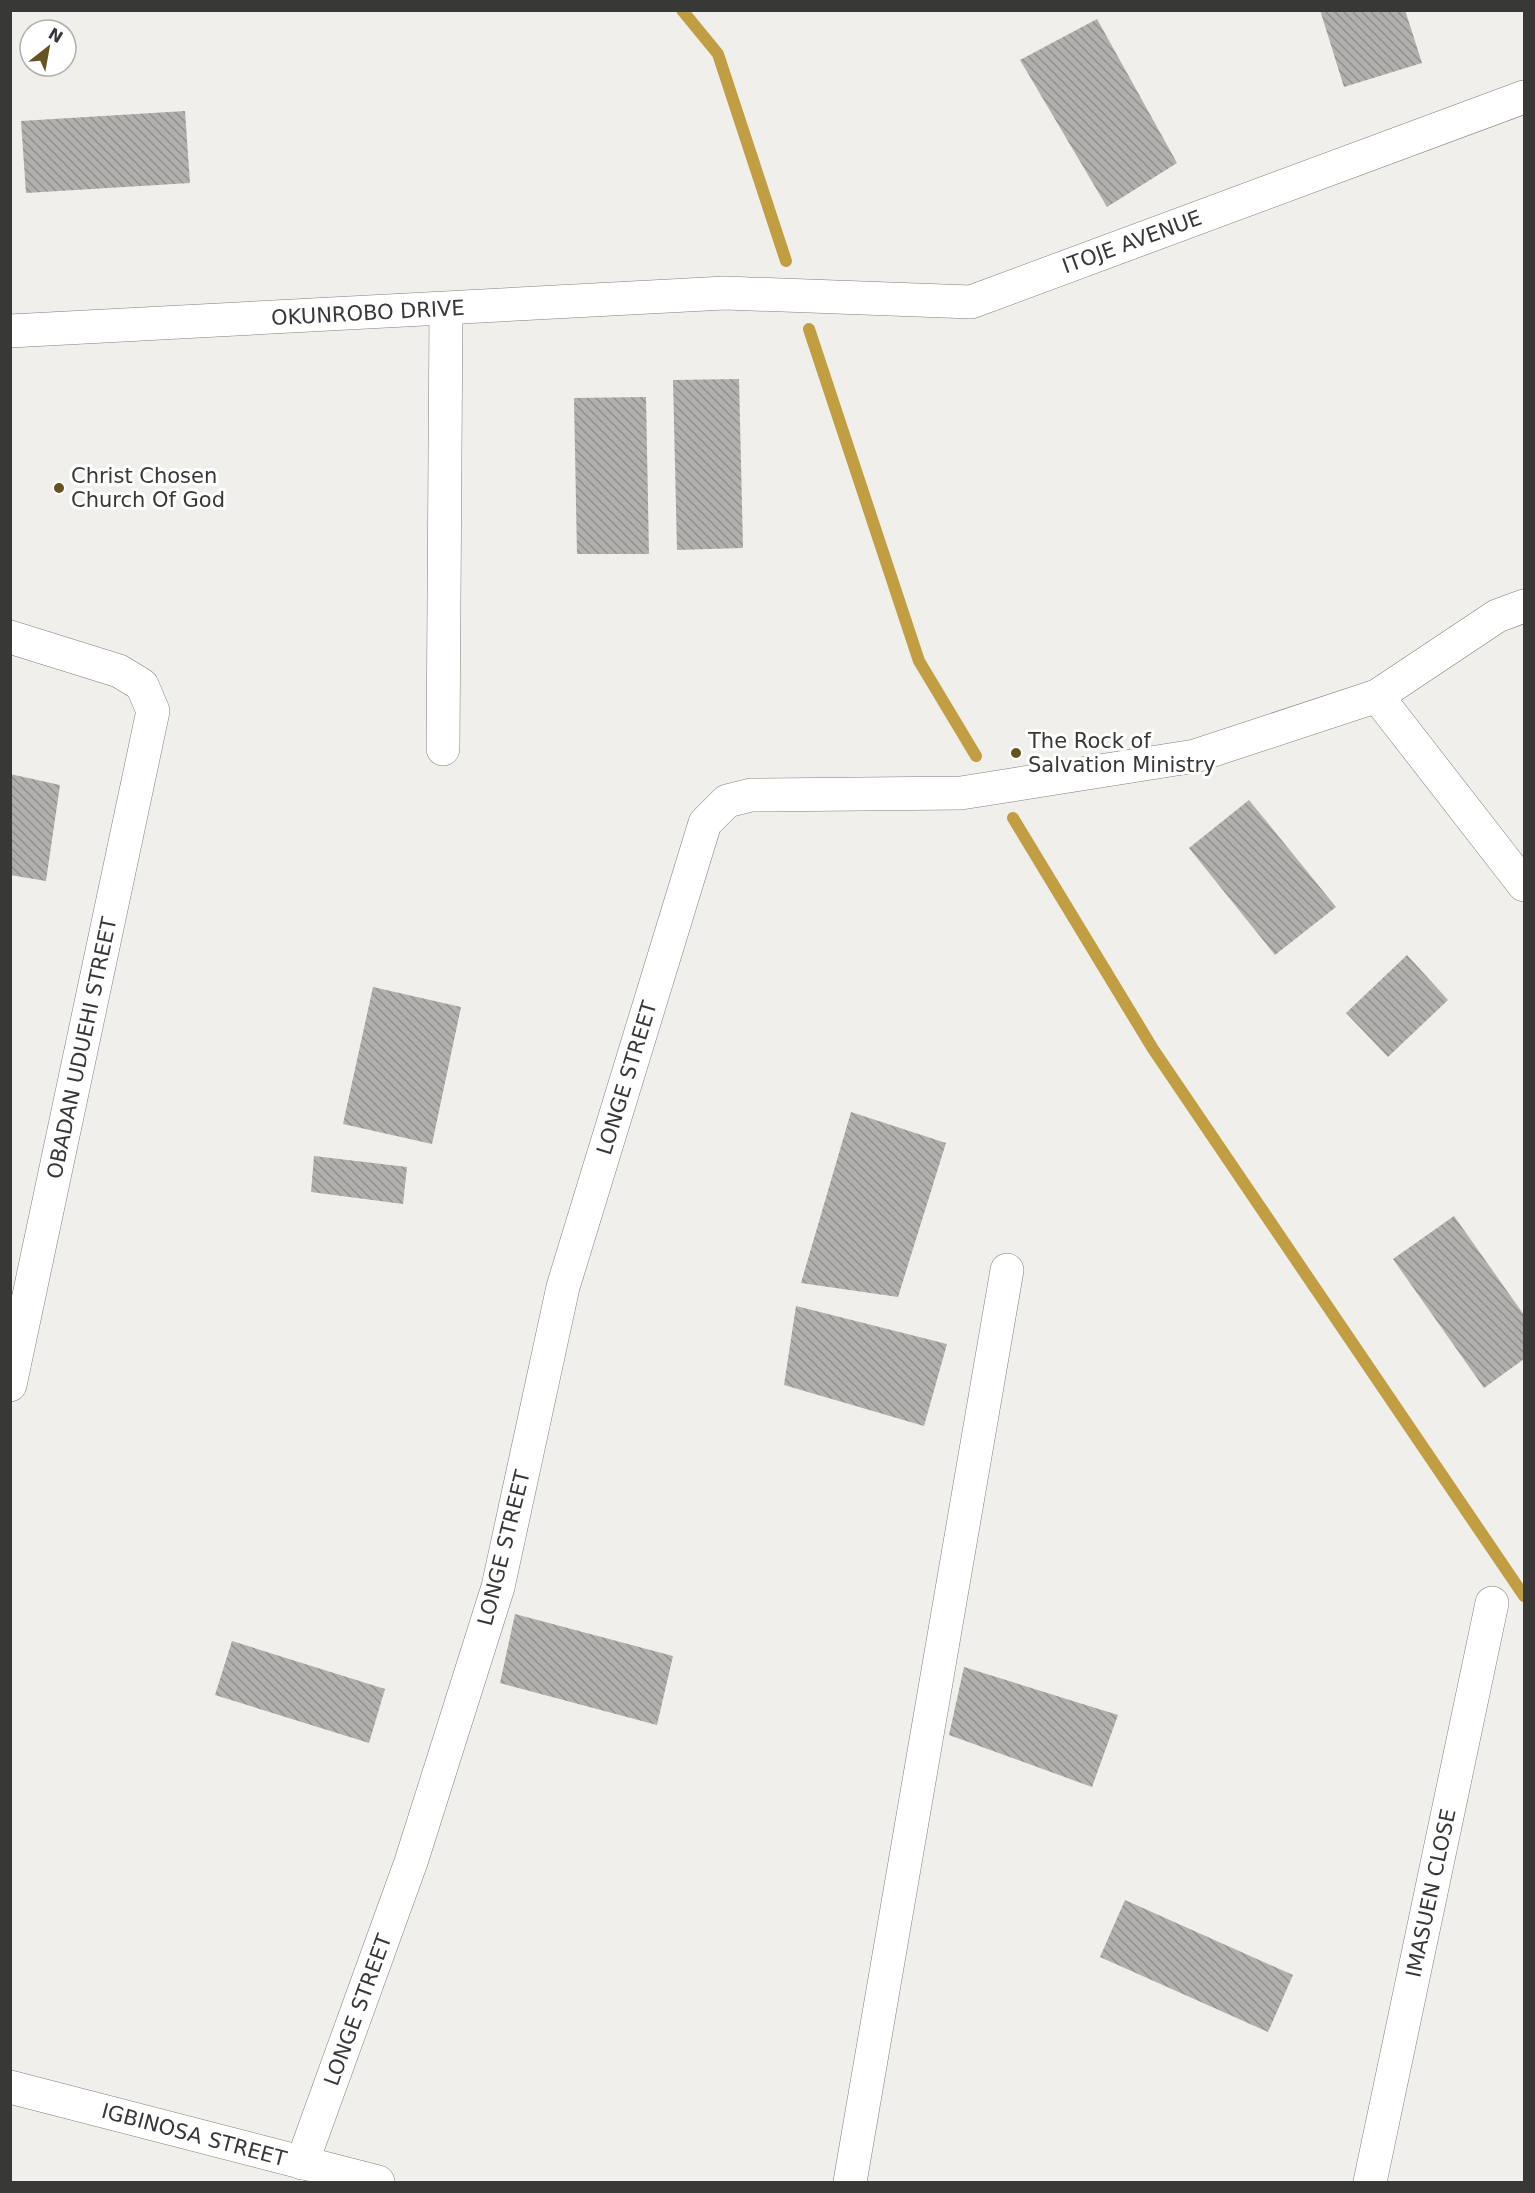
<svg xmlns="http://www.w3.org/2000/svg" width="1535" height="2193" font-family="'DejaVu Sans',sans-serif">
  <defs>
    <pattern id="building-back-hatch" width="6" height="6" patternUnits="userSpaceOnUse" patternTransform="scale(1.5)"><rect width="6" height="6" fill="#b2b0ad"/><path d="M-1 5l2 2M0 0l6 6M5-1l2 2" fill="none" stroke="#92908e"/></pattern>
  </defs>
  <rect width="100%" height="100%" fill="#f0efeb"/>
  <g fill="none" stroke-linecap="round" stroke-linejoin="round">
    <g stroke="#c29e43" stroke-width="12">
      <polyline points="682,10 718,54 786,261"/>
      <polyline points="809,329 919,661 976,756"/>
      <polyline points="1013,818 1153,1049 1524,1596"/>
    </g>
  </g>
  <g fill="url(#building-back-hatch)">
    <polygon points="1320,10 1405,10 1422,63 1344,87"/>
    <polygon points="1097,19 1177,163 1107,207 1020,60"/>
    <polygon points="185,111 190,183 26,193 21,121"/>
    <polygon points="739,379 743,548 677,550 673,380"/>
    <polygon points="646,397 649,554 577,554 574,398"/>
    <polygon points="10,774 60,785 46,881 10,875"/>
    <polygon points="1249,800 1336,907 1275,955 1189,848"/>
    <polygon points="1407,955 1448,1000 1388,1057 1346,1013"/>
    <polygon points="373,987 461,1007 432,1144 343,1124"/>
    <polygon points="851,1112 946,1143 898,1297 801,1283"/>
    <polygon points="314,1156 407,1167 403,1204 311,1192"/>
    <polygon points="1454,1216 1524,1315 1524,1359 1484,1388 1393,1259"/>
    <polygon points="796,1306 947,1344 924,1426 784,1385"/>
    <polygon points="515,1614 673,1656 657,1725 500,1683"/>
    <polygon points="232,1641 385,1689 369,1743 215,1695"/>
    <polygon points="964,1667 1118,1715 1092,1787 949,1735"/>
    <polygon points="1125,1900 1293,1975 1268,2032 1100,1957"/>
  </g>
  <g fill="none" stroke-linecap="round" stroke-linejoin="round">
    <defs>
      <g id="minor">
        <polyline points="10,331 725,293 971,302 1524,97"/>
        <polyline points="10,637 119,671 142,685 153,711 10,1385"/>
        <polyline points="1377,696 1524,885"/>
        <polyline points="443,749 446,309"/>
        <polyline points="10,2087 378,2182"/>
        <polyline points="302,2163 411,1862 498,1587 563,1287 705,823 727,801 751,795 961,793 1195,756 1377,696 1497,616 1524,606"/>
        <polyline points="850,2182 1007,1270"/>
        <polyline points="1370,2182 1492,1603"/>
      </g>
    </defs>
    <use href="#minor" stroke="#807f7c" stroke-width="34"/>
    <use href="#minor" stroke="#fff" stroke-width="33"/>
  </g>
  <g fill="#675322" stroke="#fff" stroke-width="2">
    <circle cx="59" cy="488" r="6"/>
    <circle cx="1016" cy="753" r="6"/>
  </g>
  <g text-anchor="middle" dominant-baseline="central" stroke-width="6" stroke-linejoin="round" paint-order="stroke">
    <g font-size="21" fill="#383836" stroke="#fff">
      <text transform="translate(1132 242) rotate(-20)">ITOJE AVENUE</text>
      <text transform="translate(368 313) rotate(-3)">OKUNROBO DRIVE</text>
      <text transform="translate(82 1048) rotate(-78)">OBADAN UDUEHI STREET</text>
      <text transform="translate(627 1078) rotate(-73)">LONGE STREET</text>
      <text transform="translate(504 1548) rotate(-76)">LONGE STREET</text>
      <text transform="translate(1431 1893) rotate(-78)">IMASUEN CLOSE</text>
      <text transform="translate(358 2010) rotate(-70)">LONGE STREET</text>
      <text transform="translate(194 2135) rotate(15)">IGBINOSA STREET</text>
    </g>
    <g font-size="21" fill="#383836" stroke="#fff" text-anchor="start">
      <text x="71" y="476">Christ Chosen<tspan x="71" dy="24">Church Of God</tspan></text>
      <text x="1028" y="741">The Rock of<tspan x="1028" dy="24">Salvation Ministry</tspan></text>
    </g>
  </g>
  <rect width="1535" height="2193" fill="none" stroke="#383836" stroke-width="24"/>
  <g transform="translate(48 48) rotate(31)"><circle r="28" fill="#ffffff" stroke="#afafaf" stroke-width="1.5"/>
  <path d="M0-4.5L10 22L0 15L-10 22Z" fill="#675322"/>
  <text y="-9" font-size="16" font-weight="bold" text-anchor="middle" fill="#383836">N</text>
  </g>
</svg>
